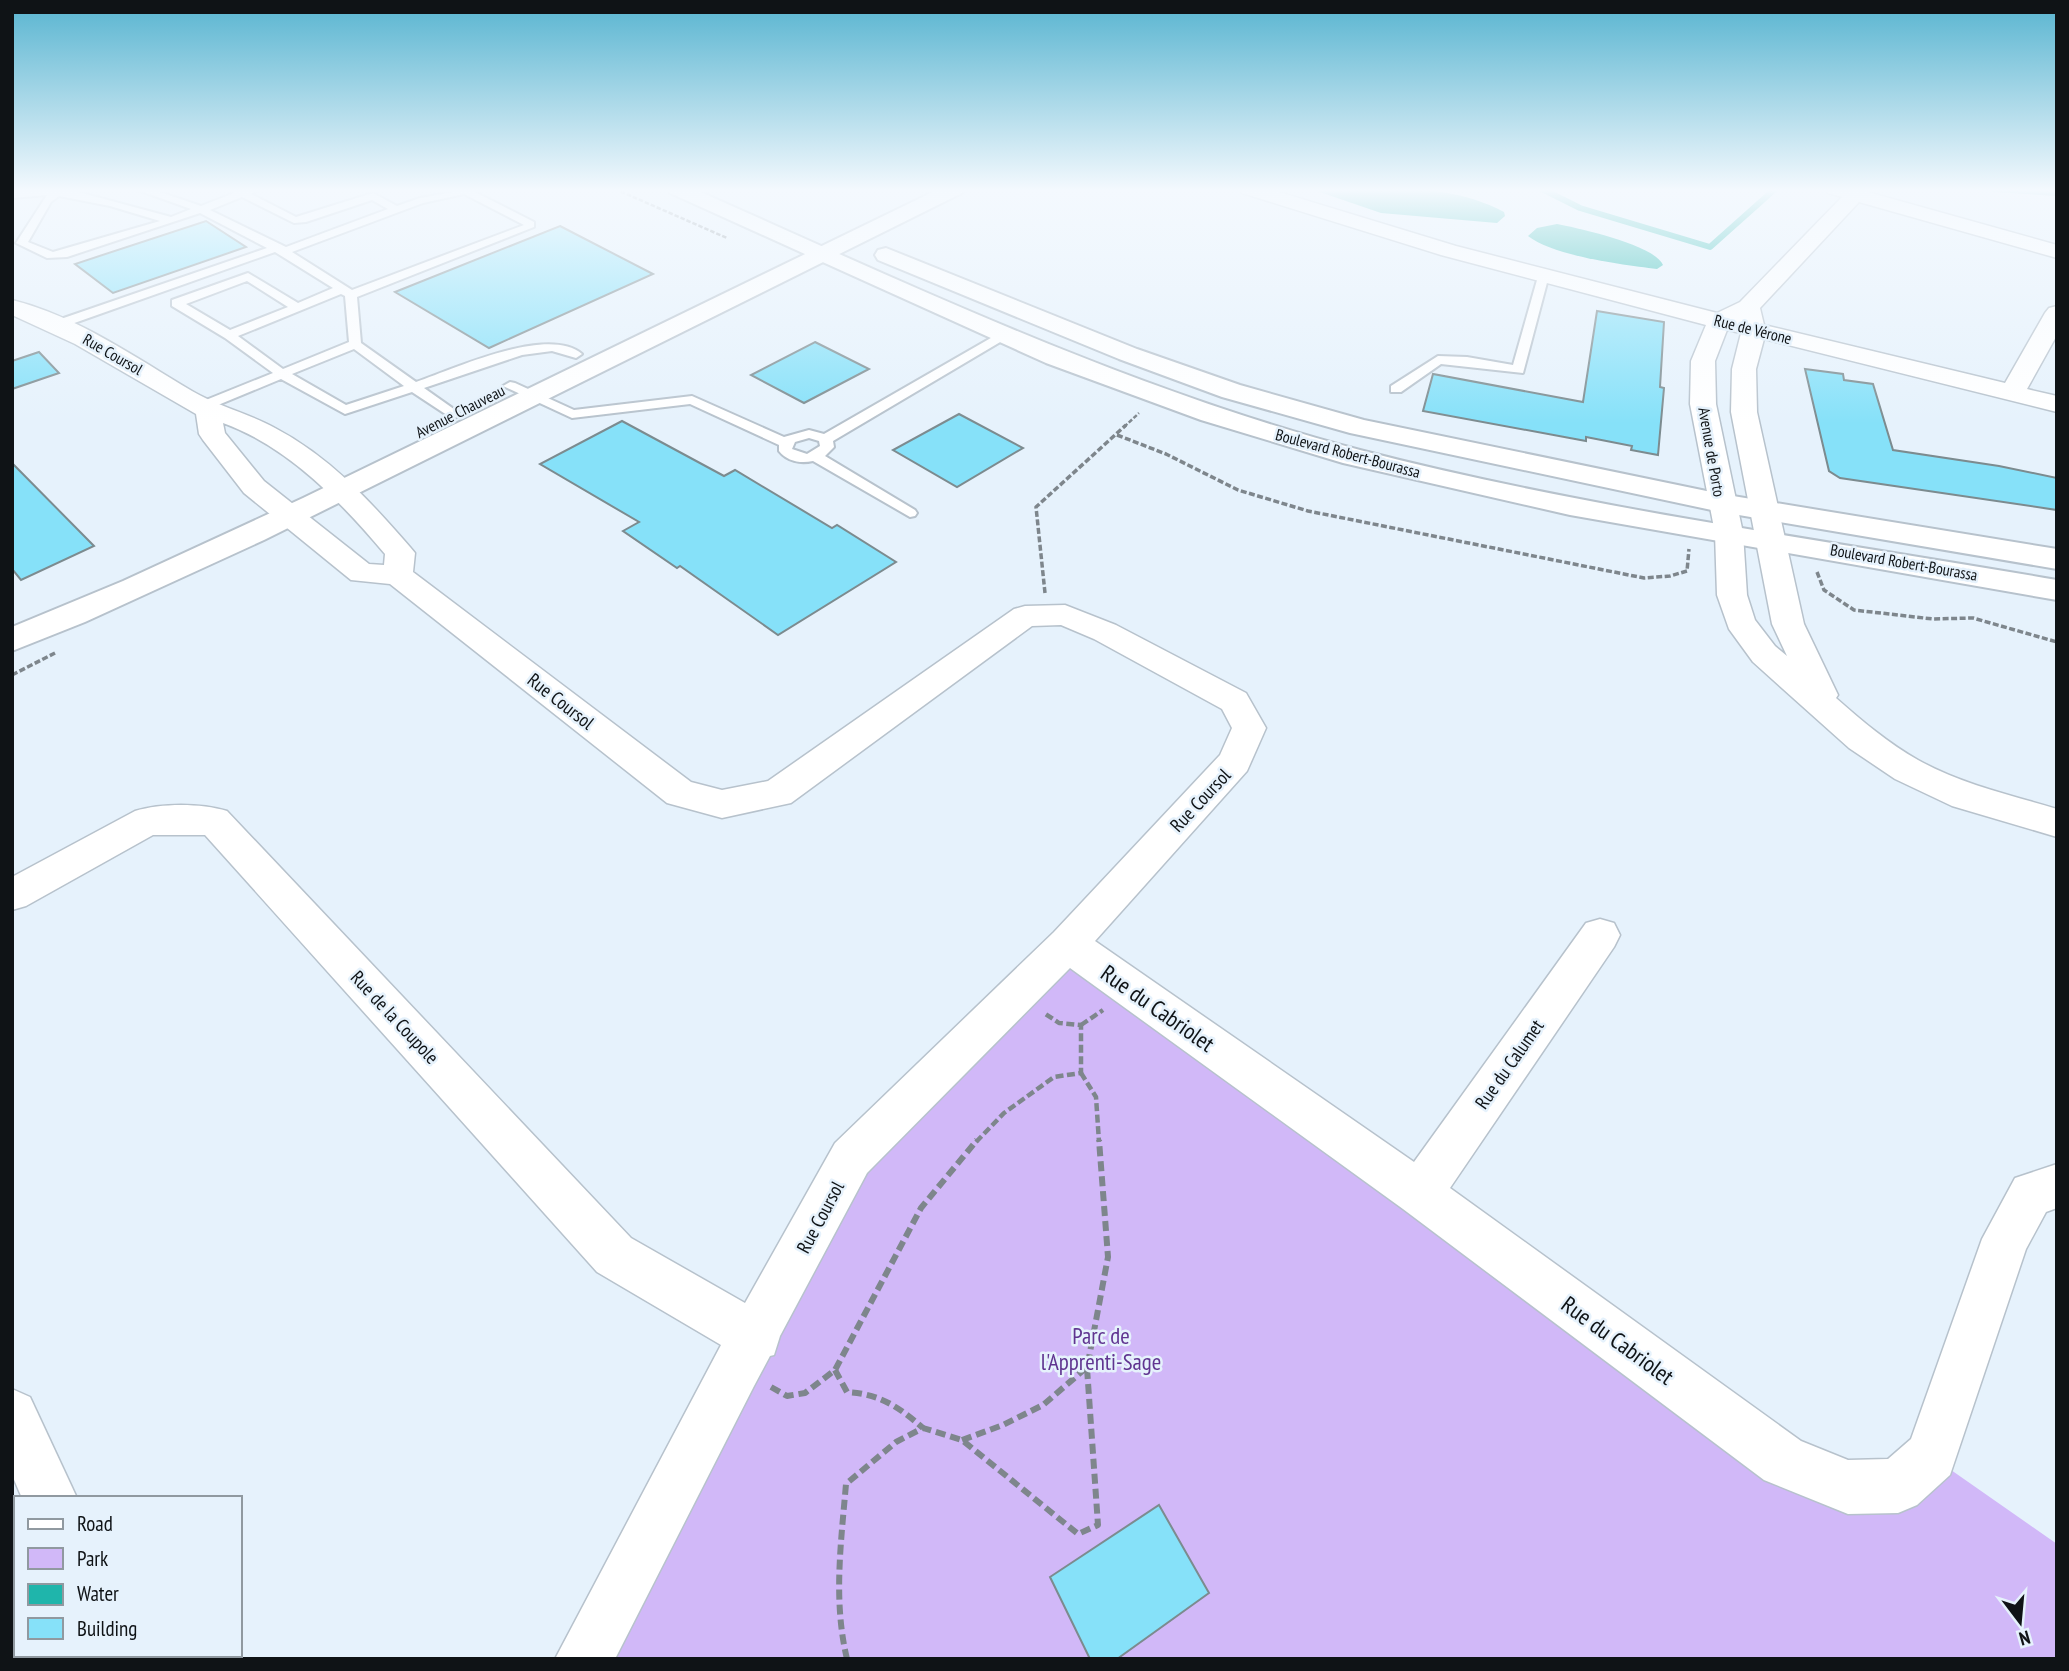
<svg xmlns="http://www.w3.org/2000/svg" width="2069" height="1671" font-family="'PT Sans Narrow',sans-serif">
  <rect width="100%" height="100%" fill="#e6f2fc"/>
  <polygon fill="#d1b8f8" points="1068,944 1848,1487 1931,1456 2057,1544 2057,1659 584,1659 851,1158"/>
  <g fill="#1fb5ab">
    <path d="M1311,189C1376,189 1446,181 1504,212L1505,216L1497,223L1381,213Z"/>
    <path d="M1557,224C1578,228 1655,245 1663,265L1657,269C1624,265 1553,256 1528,236L1537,228Z"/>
  </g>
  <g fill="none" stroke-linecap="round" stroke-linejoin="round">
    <g stroke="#1fb5ab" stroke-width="6">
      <polyline points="1542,189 1580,208 1710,247 1775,189"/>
      <polyline points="1994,189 2057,193"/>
    </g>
  </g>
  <g fill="#86e1f9" stroke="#7c8b8f" stroke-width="2">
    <polygon points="206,221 246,247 113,293 75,264"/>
    <polygon points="560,226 653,274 489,348 395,292"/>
    <polygon points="1597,311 1664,322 1660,387 1664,388 1658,455 1631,450 1632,446 1586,437 1586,441 1423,411 1433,374 1583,402"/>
    <polygon points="815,342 869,369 804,403 751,375"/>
    <polygon points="39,352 59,373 12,389 12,361"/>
    <polygon points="1805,369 1843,374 1844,380 1873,384 1893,450 1999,466 2057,478 2057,510 1840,478 1829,471"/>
    <polygon points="959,414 1023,448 957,487 893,450"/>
    <polygon points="622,421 724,476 735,470 832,528 837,525 896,562 778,635 680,566 677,568 623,531 639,522 540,464"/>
    <polygon points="12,463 94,546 21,580 12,569"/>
    <polygon points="1159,1505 1209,1593 1117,1659 1090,1659 1050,1577"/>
  </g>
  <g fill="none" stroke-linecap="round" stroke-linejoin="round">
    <defs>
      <g id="lane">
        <path d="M28,189H67L171,217L191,209L135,189H151L201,206L234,193L232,189H259L251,194L296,217L373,193L397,206L420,198L469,189L534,222V227L357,297L361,343L416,382C454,369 548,325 582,354L576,358L552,351L522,355L424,388L458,412L460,415L453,419L412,392L345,414L281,379L206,410H196V404L273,373L225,338L172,306V300L248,273L298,303L333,288L275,252L63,327H55V321L267,248L200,213L67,257L47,258L16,243L47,195L12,198V192ZM464,194L524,225L352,290L292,252L423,203ZM59,196L110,206L160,221L53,252L28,242L51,202ZM242,197L294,223L306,222L372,200L388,209L286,247L210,210ZM247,281L288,307L230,330L186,304ZM341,294L345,296L349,342L283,369L238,336ZM354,349L404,386L346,405L292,374Z"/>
        <polygon points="1539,273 1549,275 1523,373 1441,364 1401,392 1391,392 1391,386 1438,356 1467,357 1513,365"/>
        <path d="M1003,331L1009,335L1007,338L833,441L834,447L825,456L915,510L917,513L915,516L910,517L813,461C800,464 787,461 779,451V445L690,404L572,418L503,386L510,382L515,383L574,410L692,396L784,437L809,430L824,434ZM809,438L819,441L820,446L807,454L792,449L795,442Z"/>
      </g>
      <g id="street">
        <path d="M1239,189H1269L1456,246L1717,313L1740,302L1842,197L1828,193L1825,189H1857L2057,245V258L1859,202L1760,308L1764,325L2005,383L2045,313L2049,308L2057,306V335L2027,389L2057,396V412L1764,339L1756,369L1757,412L1804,624L1838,695L1836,698C1862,721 1888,743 1918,760C1961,784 2010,795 2057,809V837L1952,806L1895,779L1849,748L1753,662L1729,629L1717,595L1715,533L1690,404L1691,361L1706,325L1441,255L1242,193ZM1727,330L1741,333L1732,369L1731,412L1772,624L1787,656L1775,646L1755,620L1747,595L1743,533L1716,404L1715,361Z"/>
        <path d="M12,300C77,316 136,358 192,391C219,407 248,413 275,428C329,456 371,502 410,547L415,553L413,572L691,782L722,790L768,781L1014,609L1025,606L1065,605L1116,625L1246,693L1266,728L1247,771L1095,941L1414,1162L1586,923L1600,919L1614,923L1620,935L1614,947L1450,1188L1801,1441L1848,1460L1888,1459L1911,1439L1982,1239L2015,1178L2057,1164V1208L2046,1212L2026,1249L1950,1475L1917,1505L1898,1513L1848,1514L1764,1480L1403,1209L1070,968L867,1173L780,1336L774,1355L770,1356L754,1386L615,1659H555L721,1345L597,1272L205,835H153L26,906L12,910V877L135,811C161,803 201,803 227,811L631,1238L745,1303L835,1143L1054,932L1220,755L1232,728L1222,709L1094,639L1061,625L1032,626L791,803L722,818L667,803L390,584L351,580L244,493L203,440L199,434L196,414L75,344L12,315ZM223,423C289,447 341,502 385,554L384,565L369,564L264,481L225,433Z"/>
        <polygon points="12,1389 30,1397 77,1498 22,1498 12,1475"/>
        <polygon points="16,1600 16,1655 33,1655 26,1659 12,1659 12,1602"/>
      </g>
      <polygon id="secondary" points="939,189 965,189 962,193 264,540 85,622 12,651 12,627 123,581 303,498"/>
      <g id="highway">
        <path d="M667,189H694C912,286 1128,389 1360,450C1587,509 1825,540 2057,580V600L1570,515L1343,463L1201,420L1046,363L670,193Z"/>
        <polygon points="886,248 1137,349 1240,385 1364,420 1721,494 2057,549 2057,569 1721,512 1350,433 1222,397 1119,359 878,260 875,255 878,250"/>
      </g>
    </defs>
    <use href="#lane" stroke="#b7c2cc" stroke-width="4"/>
    <use href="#street" stroke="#b7c2cc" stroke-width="3"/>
    <use href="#secondary" stroke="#b7c2cc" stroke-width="4"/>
    <use href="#highway" stroke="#b7c2cc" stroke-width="4"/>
    <g stroke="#7e868c" stroke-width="2.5" stroke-dasharray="4.5 2" stroke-linecap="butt">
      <polyline points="615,189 727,238"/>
      <polyline points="1124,427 1139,413"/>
    </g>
    <g stroke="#7e868c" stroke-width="3.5" stroke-dasharray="6 2.5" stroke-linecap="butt">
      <polyline points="1117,435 1166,454 1238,490 1308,511 1644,578 1670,576 1687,571 1689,549"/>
      <polyline points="1817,572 1824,590 1854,610 1933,619 1973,618 2057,642"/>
      <polyline points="1045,593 1036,507 1126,425"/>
      <polyline points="12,675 55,653"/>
    </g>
    <g stroke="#7e868c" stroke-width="4.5" stroke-dasharray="8 3.5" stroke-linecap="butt">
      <polyline points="1081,1025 1103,1010"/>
      <polyline points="1081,1073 1096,1097 1099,1142"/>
      <polyline points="976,1142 1004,1113 1054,1077 1081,1073 1081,1025 1059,1023 1044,1013"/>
    </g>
    <g stroke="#7e868c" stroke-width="6" stroke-dasharray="10 5" stroke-linecap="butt">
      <path d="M835,1370L847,1392C880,1394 899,1407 923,1428"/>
      <polyline points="771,1387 787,1396 805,1393 835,1370 921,1208 977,1140"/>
      <polyline points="962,1440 1003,1425 1043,1405 1086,1368"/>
      <path d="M847,1659C833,1601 841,1543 846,1484L896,1442L923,1428L962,1440L1078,1534L1098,1525L1087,1368L1108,1257L1099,1140"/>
    </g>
    <use href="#lane" fill="#fff" fill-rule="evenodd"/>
    <use href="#street" fill="#fff" fill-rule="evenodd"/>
    <use href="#secondary" fill="#fff" fill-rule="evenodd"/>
    <use href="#highway" fill="#fff" fill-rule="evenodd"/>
  </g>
  <linearGradient id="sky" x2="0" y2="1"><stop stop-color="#57b4d0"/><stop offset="0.45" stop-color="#f4f9fe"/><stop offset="1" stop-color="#f4f9fe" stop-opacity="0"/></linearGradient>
  <rect width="2069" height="423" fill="url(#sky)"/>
  <g text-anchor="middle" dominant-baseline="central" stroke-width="5" stroke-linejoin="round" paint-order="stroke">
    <g font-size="16" fill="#0f1316" stroke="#e6f2fc">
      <text transform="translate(1753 329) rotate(14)">Rue de Vérone</text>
      <text transform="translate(113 354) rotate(30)">Rue Coursol</text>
      <text transform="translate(460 411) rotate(-27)">Avenue Chauveau</text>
      <text transform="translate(1712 452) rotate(80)">Avenue de Porto</text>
      <text transform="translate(1348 453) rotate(15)">Boulevard Robert-Bourassa</text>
      <text transform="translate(1904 562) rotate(10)">Boulevard Robert-Bourassa</text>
    </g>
    <g font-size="19" fill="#0f1316" stroke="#e6f2fc">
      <text transform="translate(561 701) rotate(38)">Rue Coursol</text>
      <text transform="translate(1200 800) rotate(-47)">Rue Coursol</text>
      <text transform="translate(395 1017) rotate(47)">Rue de la Coupole</text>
      <text transform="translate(1509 1064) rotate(-55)">Rue du Calumet</text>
      <text transform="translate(820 1217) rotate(-62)">Rue Coursol</text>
    </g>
    <g font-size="23" fill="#0f1316" stroke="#e6f2fc">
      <text transform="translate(1158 1008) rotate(35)">Rue du Cabriolet</text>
      <text transform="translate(1618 1340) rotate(36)">Rue du Cabriolet</text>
    </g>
    <g font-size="23" fill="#603591" stroke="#e6f2fc">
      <text x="1101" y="1335">Parc de<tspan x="1101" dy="26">l'Apprenti-Sage</tspan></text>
    </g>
  </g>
  <rect width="2069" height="1671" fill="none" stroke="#0f1316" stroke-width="28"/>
  <rect x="14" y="1496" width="228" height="161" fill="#e6f2fc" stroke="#9099a0" stroke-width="2"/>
  <rect x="28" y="1519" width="35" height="10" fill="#ffffff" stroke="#9099a0" stroke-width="2"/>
  <text x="77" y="1531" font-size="21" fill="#0f1316">Road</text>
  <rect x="28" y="1548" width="35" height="21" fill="#d1b8f8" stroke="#9099a0" stroke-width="2"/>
  <text x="77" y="1566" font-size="21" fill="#0f1316">Park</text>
  <rect x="28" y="1584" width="35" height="21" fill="#1fb5ab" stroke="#9099a0" stroke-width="2"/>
  <text x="77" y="1601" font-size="21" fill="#0f1316">Water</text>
  <rect x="28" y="1618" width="35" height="21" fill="#86e1f9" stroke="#9099a0" stroke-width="2"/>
  <text x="77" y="1636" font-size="21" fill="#0f1316">Building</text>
  <g transform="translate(2020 1622) rotate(164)" stroke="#e6f2fc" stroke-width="5" paint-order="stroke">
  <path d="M0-5L12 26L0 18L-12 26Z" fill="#0f1316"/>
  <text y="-10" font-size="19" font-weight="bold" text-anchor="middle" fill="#0f1316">N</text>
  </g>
</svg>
